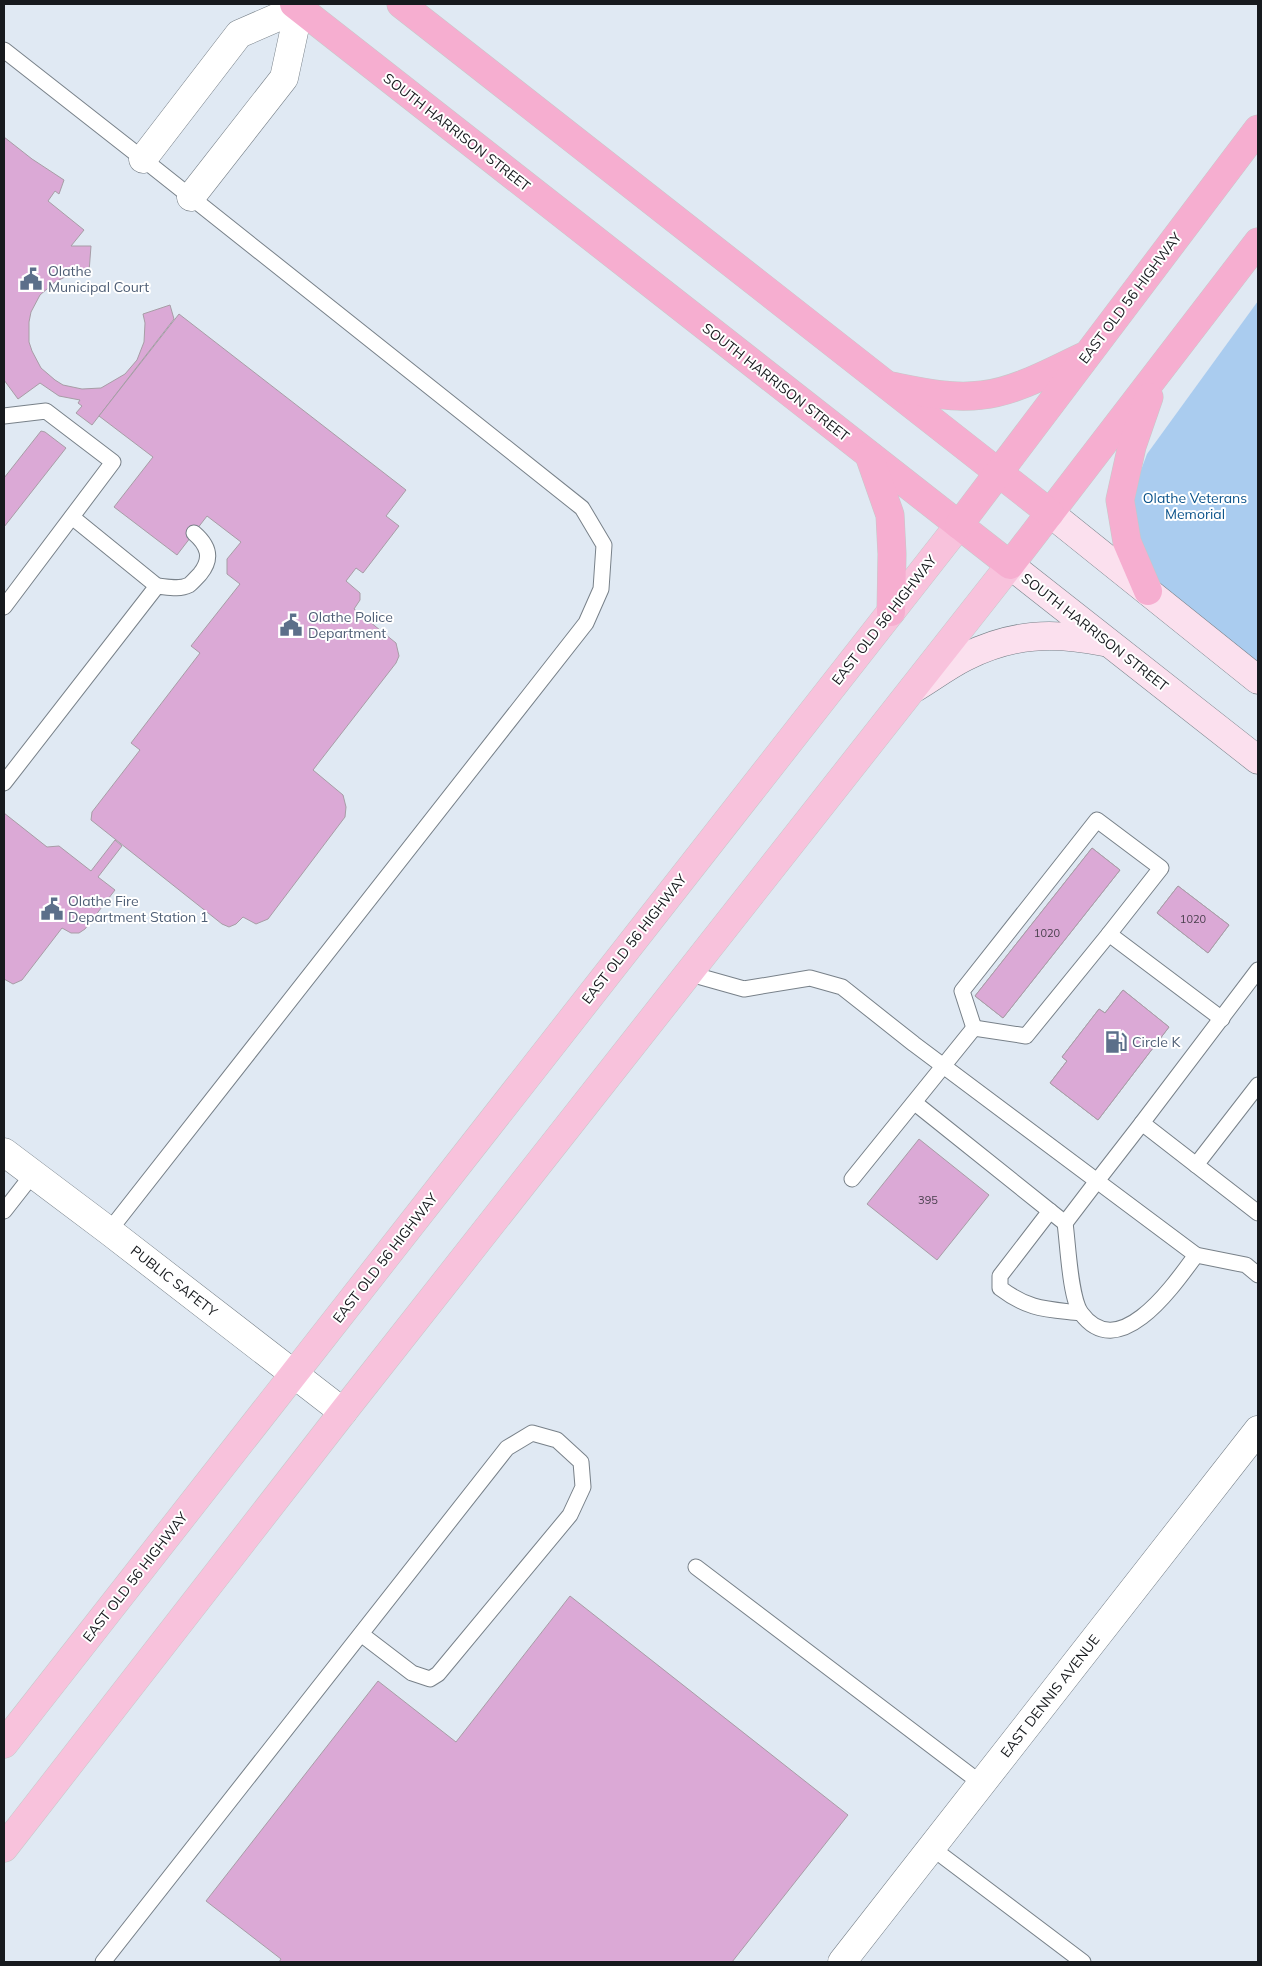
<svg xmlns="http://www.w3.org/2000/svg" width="1262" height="1966" font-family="Mulish,sans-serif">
  <rect width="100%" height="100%" fill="#e0e9f3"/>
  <polygon fill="#aaccef" points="1258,301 1258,669 1155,586 1136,543 1131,497 1147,454"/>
  <g fill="#dba9d6" stroke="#a79da6">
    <polygon points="4,137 32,159 64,180 59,194 55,191 48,201 84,230 71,246 91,246 89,272 73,273 55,282 40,295 31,312 29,322 29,342 32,351 41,368 55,380 63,385 82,389 101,388 125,374 137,360 144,342 145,323 143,314 170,305 174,319 92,425 76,413 82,406 78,403 80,400 59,396 40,383 18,399 4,380"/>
    <polygon points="179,314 406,490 386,516 399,526 363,573 356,568 346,581 360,593 360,600 354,609 396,643 399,656 396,663 313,770 343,795 346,807 345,817 268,919 256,924 243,917 236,924 229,927 222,924 91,820 92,812 140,750 131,743 200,653 191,646 240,584 227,574 227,559 241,542 207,516 177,555 114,507 153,457 99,416"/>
    <polygon points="41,431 45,432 66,448 4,527 4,478"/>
    <polygon points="4,813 47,847 59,846 91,871 115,840 122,846 98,877 115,890 85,929 79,933 71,933 62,928 22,980 13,984 4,979"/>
    <polygon points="1092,848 1120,870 1003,1018 975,996"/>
    <polygon points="1092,848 1120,870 1003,1018 975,996"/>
    <polygon points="1178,886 1229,925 1208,953 1157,913"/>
    <polygon points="1178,886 1229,925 1208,953 1157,913"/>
    <polygon points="1123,990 1169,1027 1098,1120 1050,1083 1067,1061 1062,1057 1099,1009 1105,1013"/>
    <polygon points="1123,990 1169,1027 1098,1120 1050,1083 1067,1061 1062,1057 1099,1009 1105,1013"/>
    <polygon points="919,1139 989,1195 937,1260 867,1204"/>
    <polygon points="570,1596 848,1815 732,1962 279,1962 281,1959 206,1901 378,1681 456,1742"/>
  </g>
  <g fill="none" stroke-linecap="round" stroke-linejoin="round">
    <defs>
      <g id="service">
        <polyline points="4,50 143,159 582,508 604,545 601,589 586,623 109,1231"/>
        <polyline points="4,416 46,411 113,462 4,607"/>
        <polyline points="72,517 157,586"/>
        <path d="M4,783L157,586C168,587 179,590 189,585C193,582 197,577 200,574C213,558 208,545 194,533"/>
        <polyline points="687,973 744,989 810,978 842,987 914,1044 1097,1181 1065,1223 915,1103"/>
        <polyline points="974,1028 962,991 1097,820 1161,868 1109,934 1222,1019"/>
        <polyline points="974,1028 1026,1036 1109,934"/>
        <polyline points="1142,1123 1258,970"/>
        <polyline points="1196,1165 1258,1085"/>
        <polyline points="852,1179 974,1028"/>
        <polyline points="4,1211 33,1174"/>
        <path d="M1050,1211L1000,1276V1288C1029,1310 1046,1309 1080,1313"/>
        <polyline points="1258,1213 1142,1123 1097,1181 1196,1255 1246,1265 1258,1275"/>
        <path d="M1065,1223C1068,1244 1070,1298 1081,1313C1119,1365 1174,1285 1196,1255"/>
        <polyline points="696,1567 982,1784"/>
        <polyline points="932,1848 1083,1962"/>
        <polyline points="103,1962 507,1448 532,1433 557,1440 581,1462 583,1487 570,1515 438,1674 430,1679 412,1673 361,1634"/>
      </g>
      <g id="minor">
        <polyline points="143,159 239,34 299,8"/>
        <polyline points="191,197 284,78 300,4"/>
        <polyline points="4,1152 109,1231 343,1412"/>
      </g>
      <polyline id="tertiary" points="842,1962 1258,1430"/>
      <g id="secondary">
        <polyline points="1050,513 1258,680"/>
        <polyline points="1010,565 1258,760"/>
        <path d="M913,689C930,679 947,666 965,657C1013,633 1053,632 1104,642"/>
      </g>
      <g id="primary">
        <polyline points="4,1744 959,525"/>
        <polyline points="4,1848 343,1412 1010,565"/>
      </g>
      <g id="trunk">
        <polyline points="294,4 1010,565 1258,242"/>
        <polyline points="401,4 1050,513"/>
        <path d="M891,386C921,392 951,399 982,395C1014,392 1053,371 1082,357"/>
        <polyline points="869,455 890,515 892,554 891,612"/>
        <polyline points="959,525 1258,129"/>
        <polyline points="1148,591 1127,542 1120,500 1132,446 1149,397"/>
      </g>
    </defs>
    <use href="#service" stroke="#788189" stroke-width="17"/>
    <use href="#minor" stroke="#788189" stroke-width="29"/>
    <use href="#tertiary" stroke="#788189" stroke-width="29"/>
    <use href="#secondary" stroke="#788189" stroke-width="29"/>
    <use href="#primary" stroke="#c7c8c9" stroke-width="29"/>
    <use href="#trunk" stroke="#c7c8c9" stroke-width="29"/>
    <use href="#service" stroke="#fff" stroke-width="15"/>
    <use href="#minor" stroke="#fff" stroke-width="28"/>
    <use href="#tertiary" stroke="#fff" stroke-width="28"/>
    <use href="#secondary" stroke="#fbe0ee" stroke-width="28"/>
    <use href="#primary" stroke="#f8c2dc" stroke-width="28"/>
    <use href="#trunk" stroke="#f6aed0" stroke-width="28"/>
  </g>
  <defs>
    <symbol id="civic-bare" viewBox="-9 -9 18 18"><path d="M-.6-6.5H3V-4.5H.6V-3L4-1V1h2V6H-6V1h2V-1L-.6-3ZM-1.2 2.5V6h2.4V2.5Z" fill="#5c6f8a" stroke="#fff" stroke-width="2.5" paint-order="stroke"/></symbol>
    <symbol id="fuel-bare" viewBox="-9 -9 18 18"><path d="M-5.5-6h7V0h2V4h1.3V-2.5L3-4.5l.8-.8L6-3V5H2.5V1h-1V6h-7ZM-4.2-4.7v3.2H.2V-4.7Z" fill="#5c6f8a" stroke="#fff" stroke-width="2.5" paint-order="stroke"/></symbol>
  </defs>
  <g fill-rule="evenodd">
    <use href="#civic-bare" x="15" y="263" width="32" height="32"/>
    <use href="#civic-bare" x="275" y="609" width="32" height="32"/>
    <use href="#civic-bare" x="36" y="893" width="32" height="32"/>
    <use href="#fuel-bare" x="1100" y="1026" width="32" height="32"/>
  </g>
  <g text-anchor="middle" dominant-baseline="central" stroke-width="4" stroke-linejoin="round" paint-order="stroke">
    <g font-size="11" fill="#483e4c">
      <text x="1193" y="919">1020</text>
      <text x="1047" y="933">1020</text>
      <text x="928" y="1200">395</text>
    </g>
    <g font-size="14" fill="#171a1e" stroke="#fff">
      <text transform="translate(457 132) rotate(38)">SOUTH HARRISON STREET</text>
      <text transform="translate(1130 298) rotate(-53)">EAST OLD 56 HIGHWAY</text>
      <text transform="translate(776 382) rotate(38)">SOUTH HARRISON STREET</text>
      <text transform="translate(884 620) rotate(-52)">EAST OLD 56 HIGHWAY</text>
      <text transform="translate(1095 632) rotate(38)">SOUTH HARRISON STREET</text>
      <text transform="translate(634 939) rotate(-52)">EAST OLD 56 HIGHWAY</text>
      <text transform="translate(385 1258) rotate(-52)">EAST OLD 56 HIGHWAY</text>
      <text transform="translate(174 1281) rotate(38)">PUBLIC SAFETY</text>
      <text transform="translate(135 1577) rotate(-52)">EAST OLD 56 HIGHWAY</text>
      <text transform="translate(1050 1696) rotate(-52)">EAST DENNIS AVENUE</text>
    </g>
    <g font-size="14" fill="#4e5e75" stroke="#fff" text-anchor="start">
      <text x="48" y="271">Olathe<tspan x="48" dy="16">Municipal Court</tspan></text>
      <text x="308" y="617">Olathe Police<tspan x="308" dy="16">Department</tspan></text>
      <text x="68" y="901">Olathe Fire<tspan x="68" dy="16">Department Station 1</tspan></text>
      <text x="1132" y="1042">Circle K</text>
    </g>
    <g font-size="14" fill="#0b538b" stroke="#fff">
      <text x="1195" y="498">Olathe Veterans<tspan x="1195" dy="16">Memorial</tspan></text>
    </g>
  </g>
  <rect width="1262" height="1966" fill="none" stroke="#171a1e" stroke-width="10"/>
</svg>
